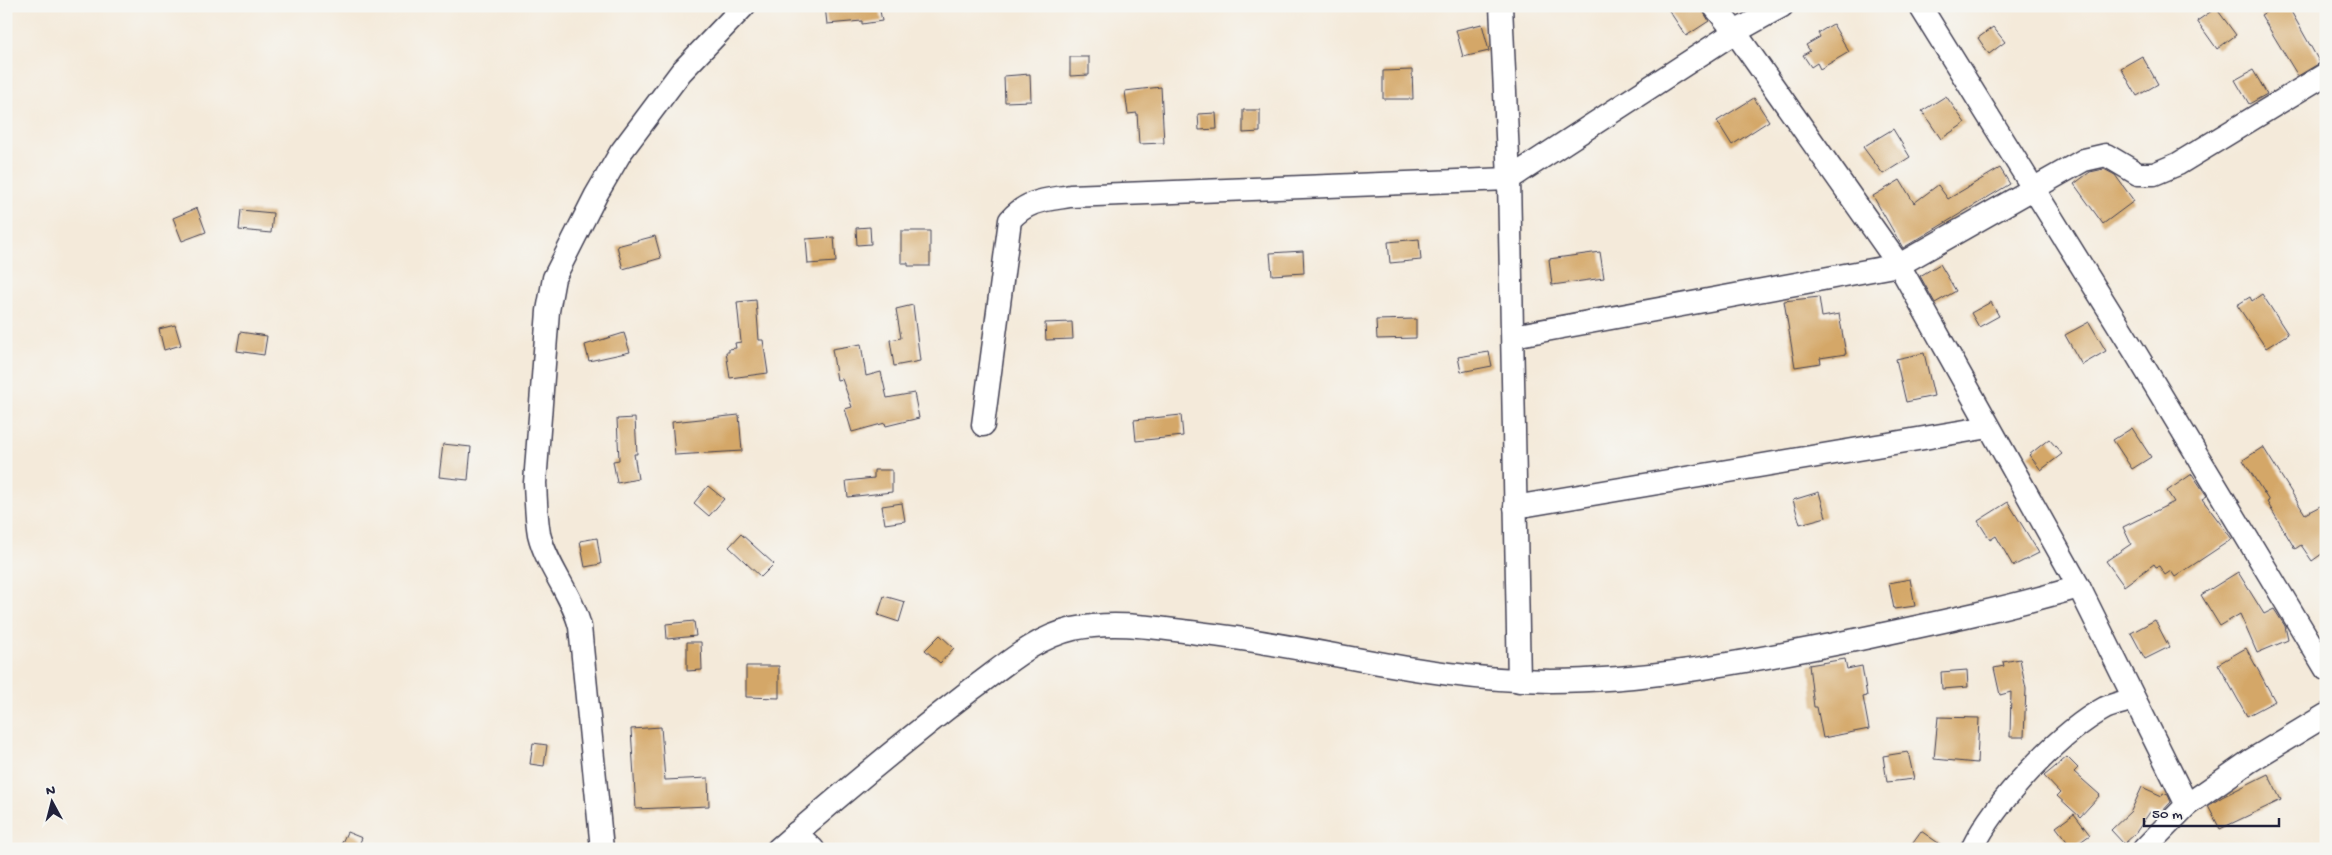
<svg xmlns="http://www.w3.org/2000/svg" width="2332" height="855" font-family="'Gochi Hand',sans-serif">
  <rect width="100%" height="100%" fill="#f6f6f2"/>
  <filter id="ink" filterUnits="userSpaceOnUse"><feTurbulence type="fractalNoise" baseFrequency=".02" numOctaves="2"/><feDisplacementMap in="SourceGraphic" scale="10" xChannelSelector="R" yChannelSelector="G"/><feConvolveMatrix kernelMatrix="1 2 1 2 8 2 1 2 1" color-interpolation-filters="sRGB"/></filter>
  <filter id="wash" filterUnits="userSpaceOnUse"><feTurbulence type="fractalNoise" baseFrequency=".0096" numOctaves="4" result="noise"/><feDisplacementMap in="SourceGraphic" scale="20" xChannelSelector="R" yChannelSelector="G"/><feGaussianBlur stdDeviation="1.12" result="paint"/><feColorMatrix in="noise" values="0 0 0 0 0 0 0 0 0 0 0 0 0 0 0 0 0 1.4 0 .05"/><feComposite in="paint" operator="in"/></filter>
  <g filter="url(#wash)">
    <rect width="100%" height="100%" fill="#f4eada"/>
    <g id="blocks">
      <g fill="#d4a768">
        <polygon points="825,6 879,6 882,21 862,24 862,21 827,24"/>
        <polygon points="1666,6 1700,6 1709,21 1686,36"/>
        <polygon points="2276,6 2288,6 2320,63 2298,76 2261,15"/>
        <polygon points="2216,8 2236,35 2217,49 2197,21"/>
        <polygon points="1482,24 1489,51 1463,57 1456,30"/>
        <polygon points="1833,24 1849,52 1820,69 1817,63 1811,67 1803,55 1810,51 1806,45 1820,37 1818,33"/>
        <polygon points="1993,27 2005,42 1989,54 1978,38"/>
        <polygon points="2142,56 2158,84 2137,96 2121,68"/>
        <polygon points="1070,57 1089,57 1089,75 1070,76"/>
        <polygon points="1412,70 1413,99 1383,99 1383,71"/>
        <polygon points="2253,70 2267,94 2249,104 2235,80"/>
        <polygon points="1030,74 1031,101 1005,102 1004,76"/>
        <polygon points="1161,87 1164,143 1139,144 1137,113 1128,114 1125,91"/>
        <polygon points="1946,96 1965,123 1941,139 1922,111"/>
        <polygon points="1754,98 1769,121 1732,145 1717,121"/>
        <polygon points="1243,110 1260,110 1260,132 1243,133"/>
        <polygon points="1216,113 1217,129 1199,130 1198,114"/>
        <polygon points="1893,129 1910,157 1883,174 1863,147"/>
        <polygon points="2000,168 2010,184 1903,248 1873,196 1900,180 1914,203 1938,185 1948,199"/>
        <polygon points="2104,169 2115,175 2134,201 2103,224 2074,184 2090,172"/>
        <polygon points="197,208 206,232 182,241 173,218"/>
        <polygon points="241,210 273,213 271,233 239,230"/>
        <polygon points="870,227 871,244 857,245 856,228"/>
        <polygon points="901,231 930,231 930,266 908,266 908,263 901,263"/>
        <polygon points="655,236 661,258 623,269 617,246"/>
        <polygon points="834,237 836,262 808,264 806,239"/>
        <polygon points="1419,239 1421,260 1390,263 1388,242"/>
        <polygon points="1303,251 1304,273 1272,275 1270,253"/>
        <polygon points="1600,252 1604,278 1552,285 1549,259"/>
        <polygon points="1940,264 1956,291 1935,303 1920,276"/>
        <polygon points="2262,294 2288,334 2266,348 2237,305 2250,297 2252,301"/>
        <polygon points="1819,297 1822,317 1839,314 1846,354 1820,358 1821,363 1795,367 1784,301"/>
        <polygon points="756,300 759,340 763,340 768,373 730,378 726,352 729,352 729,349 736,348 735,343 741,342 737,302"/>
        <polygon points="1991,302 1999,316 1979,327 1971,313"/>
        <polygon points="913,305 920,361 894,366 890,340 901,338 896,309"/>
        <polygon points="1416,319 1416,338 1377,339 1376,320"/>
        <polygon points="1072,322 1073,339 1046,340 1045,323"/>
        <polygon points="2089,322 2106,351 2082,365 2065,335"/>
        <polygon points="175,325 181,345 164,350 159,329"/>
        <polygon points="240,332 267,336 264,355 237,351"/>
        <polygon points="624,333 630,352 589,361 585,345"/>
        <polygon points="861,344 866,376 881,372 887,398 914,393 919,418 886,426 885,423 852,432 845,409 852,407 842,379 837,380 832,349"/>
        <polygon points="1489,352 1492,366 1461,372 1458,357"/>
        <polygon points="1924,353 1934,396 1906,402 1896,359"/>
        <polygon points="739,415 742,451 675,455 672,422"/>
        <polygon points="1181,415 1183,436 1136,441 1134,420"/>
        <polygon points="635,418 637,454 634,454 638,479 617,483 613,461 619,460 617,419"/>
        <polygon points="2132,428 2151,457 2132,469 2113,440"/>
        <polygon points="2049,439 2062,454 2041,470 2029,455"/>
        <polygon points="443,444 471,447 468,480 439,477"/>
        <polygon points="2263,447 2305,514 2326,503 2326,551 2312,561 2301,545 2295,549 2267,502 2269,501 2243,460"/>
        <polygon points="874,470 892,470 892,492 848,497 846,481 874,478"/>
        <polygon points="2192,474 2207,496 2202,499 2232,539 2175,577 2171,571 2165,575 2159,566 2156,567 2154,564 2124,586 2106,561 2131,544 2123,527 2174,502 2167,491"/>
        <polygon points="708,486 724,499 709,516 694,503"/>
        <polygon points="1819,492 1826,517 1800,524 1793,500"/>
        <polygon points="2008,502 2039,553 2013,566 1996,536 1990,540 1978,521"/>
        <polygon points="902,503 905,521 885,524 882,506"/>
        <polygon points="741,534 774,564 761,577 729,547"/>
        <polygon points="597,538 601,564 585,567 580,541"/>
        <polygon points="2238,572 2264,614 2274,609 2276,612 2285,626 2288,640 2257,653 2240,614 2220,626 2201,595"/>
        <polygon points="1910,579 1915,606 1894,609 1889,583"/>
        <polygon points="884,596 905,602 899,622 878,615"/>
        <polygon points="2155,620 2169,647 2145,659 2131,633"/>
        <polygon points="694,621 696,636 667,639 666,624"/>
        <polygon points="940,635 954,648 940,663 925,650"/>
        <polygon points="687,642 701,642 702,670 687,671"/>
        <polygon points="2246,648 2275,701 2247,716 2218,664"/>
        <polygon points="1845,659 1847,669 1862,666 1867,696 1863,697 1869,729 1823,738 1817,707 1814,707 1809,665"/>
        <polygon points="2020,659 2026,689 2024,737 2010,737 2011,692 2000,695 1994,668 2004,666 2003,662"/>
        <polygon points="746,666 779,666 779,698 746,697"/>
        <polygon points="1967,670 1968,687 1942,689 1941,672"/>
        <polygon points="1938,717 1979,718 1977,763 1934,759"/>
        <polygon points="661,727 665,780 708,778 709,806 636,809 631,729"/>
        <polygon points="533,743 547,745 544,766 530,764"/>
        <polygon points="1908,752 1914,779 1887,782 1883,756"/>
        <polygon points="2067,757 2078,768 2074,772 2100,795 2080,817 2057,796 2060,793 2044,776"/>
        <polygon points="2268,774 2281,800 2220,829 2208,806 2222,797"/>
        <polygon points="2142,787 2162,796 2163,793 2168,795 2171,802 2159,815 2150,812 2135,834 2124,844 2111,830 2131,811"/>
        <polygon points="2074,814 2090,835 2072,848 2056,827"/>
        <polygon points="1921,831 1947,849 1908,849"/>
        <polygon points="347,832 362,838 357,849 339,849"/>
      </g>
    </g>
  </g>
  <g filter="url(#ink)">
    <use href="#blocks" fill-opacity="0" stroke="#424053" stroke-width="1"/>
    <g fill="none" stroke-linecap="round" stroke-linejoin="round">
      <defs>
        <g id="minor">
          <polyline points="1501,6 1509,179 1519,681"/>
          <polyline points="1714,6 1735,32 1899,265 2079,587 2187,805"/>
          <polyline points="1920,6 2135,352 2326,669"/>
          <polyline points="1513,336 1899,265 2084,160 2106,155 2138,174 2154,174 2178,164 2326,74"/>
          <path d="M983,425L1010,220C1027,200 1046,200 1070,196L1509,179L1735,32L1782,6"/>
          <polyline points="1515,507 1989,427"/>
          <polyline points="796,833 813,849"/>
          <path d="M602,849L580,627C572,594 547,567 539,534C536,517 536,500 535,483L548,311L554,278L596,195L621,152L681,72L744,6"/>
          <path d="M778,849C841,794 906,740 972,689C1004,666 1034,638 1073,629C1115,620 1157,628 1198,633C1305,645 1409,675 1516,680C1627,686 1746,662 1855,640C1931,624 2004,609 2079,587"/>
          <path d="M1972,849C1995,802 2059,733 2105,708C2114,704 2125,702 2134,699"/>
          <polyline points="2144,849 2187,805 2250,761 2326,715"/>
        </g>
      </defs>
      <use href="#minor" stroke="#424053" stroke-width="25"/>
      <use href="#minor" stroke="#fff" stroke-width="22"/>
    </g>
  </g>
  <rect width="2332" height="855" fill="none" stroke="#f6f6f2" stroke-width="25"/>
  <g transform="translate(52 802) rotate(353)" stroke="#f6f6f2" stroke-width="4" paint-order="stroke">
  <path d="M0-4L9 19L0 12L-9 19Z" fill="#22223b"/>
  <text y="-8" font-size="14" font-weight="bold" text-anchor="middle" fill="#22223b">N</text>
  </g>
  <path d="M2144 818v8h135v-8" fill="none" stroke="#22223b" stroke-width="2.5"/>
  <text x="2152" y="818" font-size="15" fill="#22223b" stroke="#f6f6f2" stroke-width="4" paint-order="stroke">50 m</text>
</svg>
